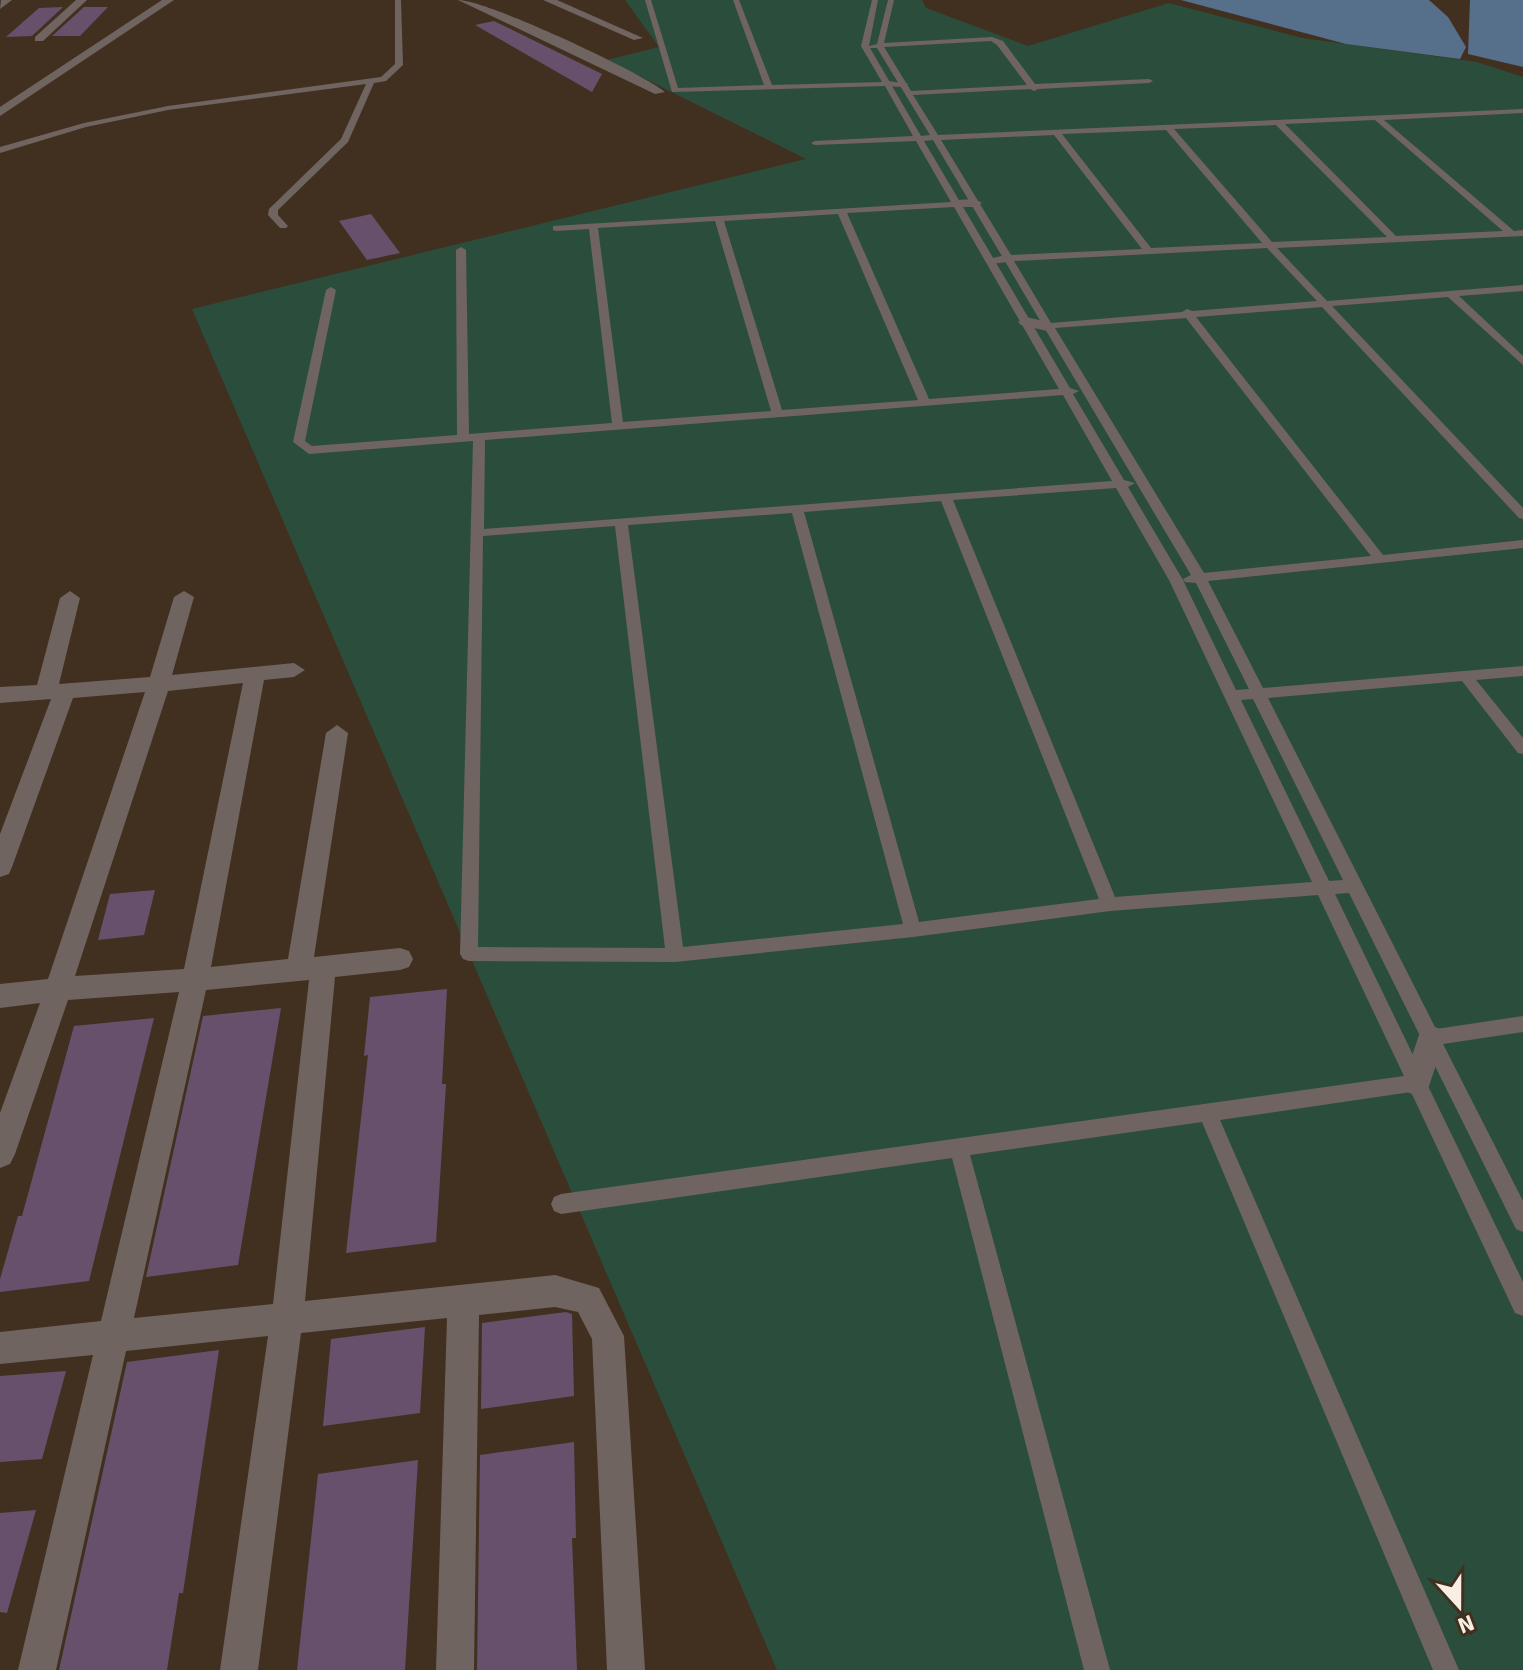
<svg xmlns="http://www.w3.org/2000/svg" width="1523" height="1670" font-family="Signika,sans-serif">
  <rect width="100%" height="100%" fill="#41301f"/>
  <polygon fill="#2b4e3c" points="625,0 922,0 926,8 1028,46 1169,3 1302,38 1477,62 1523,77 1523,1670 777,1670 192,309 806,159 607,60 659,47"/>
  <g fill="#566f8b">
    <polygon points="1181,0 1429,0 1448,17 1466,47 1460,59 1346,44"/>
    <polygon points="1470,0 1523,0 1523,67 1468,54"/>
  </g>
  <g fill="#67506c">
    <polygon points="63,7 32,36 6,37 39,8"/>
    <polygon points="84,7 108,7 80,36 52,36"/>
    <polygon points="494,21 602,74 592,92 475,25"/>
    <polygon points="371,214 400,253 367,260 339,221"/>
    <polygon points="155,890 144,935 98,940 110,894"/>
    <polygon points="447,989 442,1084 446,1084 436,1242 346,1253 368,1055 364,1056 370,997"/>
    <polygon points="281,1008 238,1265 146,1277 203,1016"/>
    <polygon points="154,1018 89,1281 0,1292 0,1279 18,1216 22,1216 74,1026"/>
    <polygon points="566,1312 572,1314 574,1396 481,1409 482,1323"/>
    <polygon points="425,1327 420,1413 323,1426 331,1339"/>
    <polygon points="219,1350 183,1593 179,1593 167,1670 59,1670 127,1362"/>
    <polygon points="66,1371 42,1459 0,1462 0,1376"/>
    <polygon points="574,1442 576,1538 572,1538 577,1670 477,1670 480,1455"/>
    <polygon points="418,1460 405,1670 297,1670 318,1474"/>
    <polygon points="36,1510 7,1613 0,1612 0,1513"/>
  </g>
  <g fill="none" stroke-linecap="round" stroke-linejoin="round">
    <g fill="#706461" fill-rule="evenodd">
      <polygon points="395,0 401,0 403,65 386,81 374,83 348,142 278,210 278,215 288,226 286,228 280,228 268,215 269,209 341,139 366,84 168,110 86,127 0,153 0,147 84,123 168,106 381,77 395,64"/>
      <path d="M645,0H651L678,88L764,85L733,0H739L772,85L882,82L861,46L872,0H878L869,46L877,44L888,0H894L884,43L992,37L1003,41L1035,84L1149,79L1153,81L1149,83L1038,89L1034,91L1030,89L913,95L938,135L1523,109V113L1384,120L1514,231L1523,230V236L1277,248L1327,301L1523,285V291L1459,296L1523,356V365L1448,297L1332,306L1523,508V519L1519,518L1322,307L1196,317L1383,555L1523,540V548L1208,581L1263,688L1523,666V676L1476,680L1523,738V754L1518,753L1462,681L1268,698L1436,1029L1523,1016V1032L1443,1044L1523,1201V1232L1516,1229L1349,893L1335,894L1523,1282V1316L1515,1313L1411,1092L1220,1120L1459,1670H1433L1202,1122L970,1155L1110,1670H1084L952,1158L561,1214L554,1211L551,1204L554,1197L561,1194L1404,1076L1318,895L1110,911L913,937L675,962L469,961L463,959L460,954L473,441L309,454L293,442L326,290L331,287L336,290L305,441L312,446L457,435L456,250L461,247L466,250L469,434L612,423L589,229L556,231L553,230V226L951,202L916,141L815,145L811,143L815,141L913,136L885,86L672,92ZM991,41L997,45L1027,85L911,91L884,47ZM870,48H877L930,135L921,136ZM1375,120L1503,231L1396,236L1285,124ZM1276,125L1387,237L1272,242L1174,129ZM1166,130L1262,243L1151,248L1062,134ZM1054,135L1142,249L1011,255L941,140ZM933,140L1191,575L1183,579L1185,582L1196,583L1249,689L1236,690L1183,580L1128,487L1135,483L1124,480L1073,394L1079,391L1070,388L924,141ZM954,207L1059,389L929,399L847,213ZM838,214L918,400L782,410L724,221ZM715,221L771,411L623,422L598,228ZM1267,248L1317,301L1192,311L1187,309L1182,312L1051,323L1014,261ZM1186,318L1371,556L1204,573L1055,328ZM1063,395L1112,481L484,529L485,440ZM1116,488L1169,580L1312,882L1115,897L953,500ZM941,501L1099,899L919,922L804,512ZM792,513L903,924L683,947L628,525ZM615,526L665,948L478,947L483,536ZM1253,699L1343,880L1329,881L1241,700Z"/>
    </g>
    <g fill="#706461" fill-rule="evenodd">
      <polygon points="12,0 0,9 1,0"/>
      <polygon points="76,0 87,0 43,41 35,41 35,37"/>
      <polygon points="162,0 174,0 0,116 0,107"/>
      <path d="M458,0C487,0 641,72 665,92L655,94Z"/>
      <polygon points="543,0 557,0 643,38 634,40"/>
      <polygon points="888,81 909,84 903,87 884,86"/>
      <polygon points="957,200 975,199 982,203 975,207 952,207 950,204"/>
      <polygon points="1010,254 1017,258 1015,261 991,264 984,260"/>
      <polygon points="1026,317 1052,323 1055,326 1047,331 1021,325 1018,322"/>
      <path d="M70,591L80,598L59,684L150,677L174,597L184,591L194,597L172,675L294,663L305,670L294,677L264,680L211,967L288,959L326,733L337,725L348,733L314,957L400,948L409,951L413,959L409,967L400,970L335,977L305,1301L555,1275L599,1288L624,1336L645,1670H607L592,1339L578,1312L555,1307L479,1315L474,1670H436L447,1318L301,1333L258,1670H220L268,1336L126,1351L56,1670H18L93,1355L0,1364V1332L101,1321L179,992L68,1000L15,1154L10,1164L0,1168V1113L40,1003L0,1008V984L48,979L145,692L73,698L12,867L9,874L0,877V834L51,699L0,703V687L37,685L60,598ZM243,683L184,969L75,976L168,691ZM309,980L273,1304L134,1318L206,990Z"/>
      <polygon points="1431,1026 1441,1029 1445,1038 1427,1092 1417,1096 1407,1092 1403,1083 1421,1029"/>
    </g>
  </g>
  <g transform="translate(1459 1606) rotate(159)" stroke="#41301f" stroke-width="6" paint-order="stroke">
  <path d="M0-6L14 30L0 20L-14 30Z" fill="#f9eee4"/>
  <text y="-12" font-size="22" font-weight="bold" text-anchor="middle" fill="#f9eee4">N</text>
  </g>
</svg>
